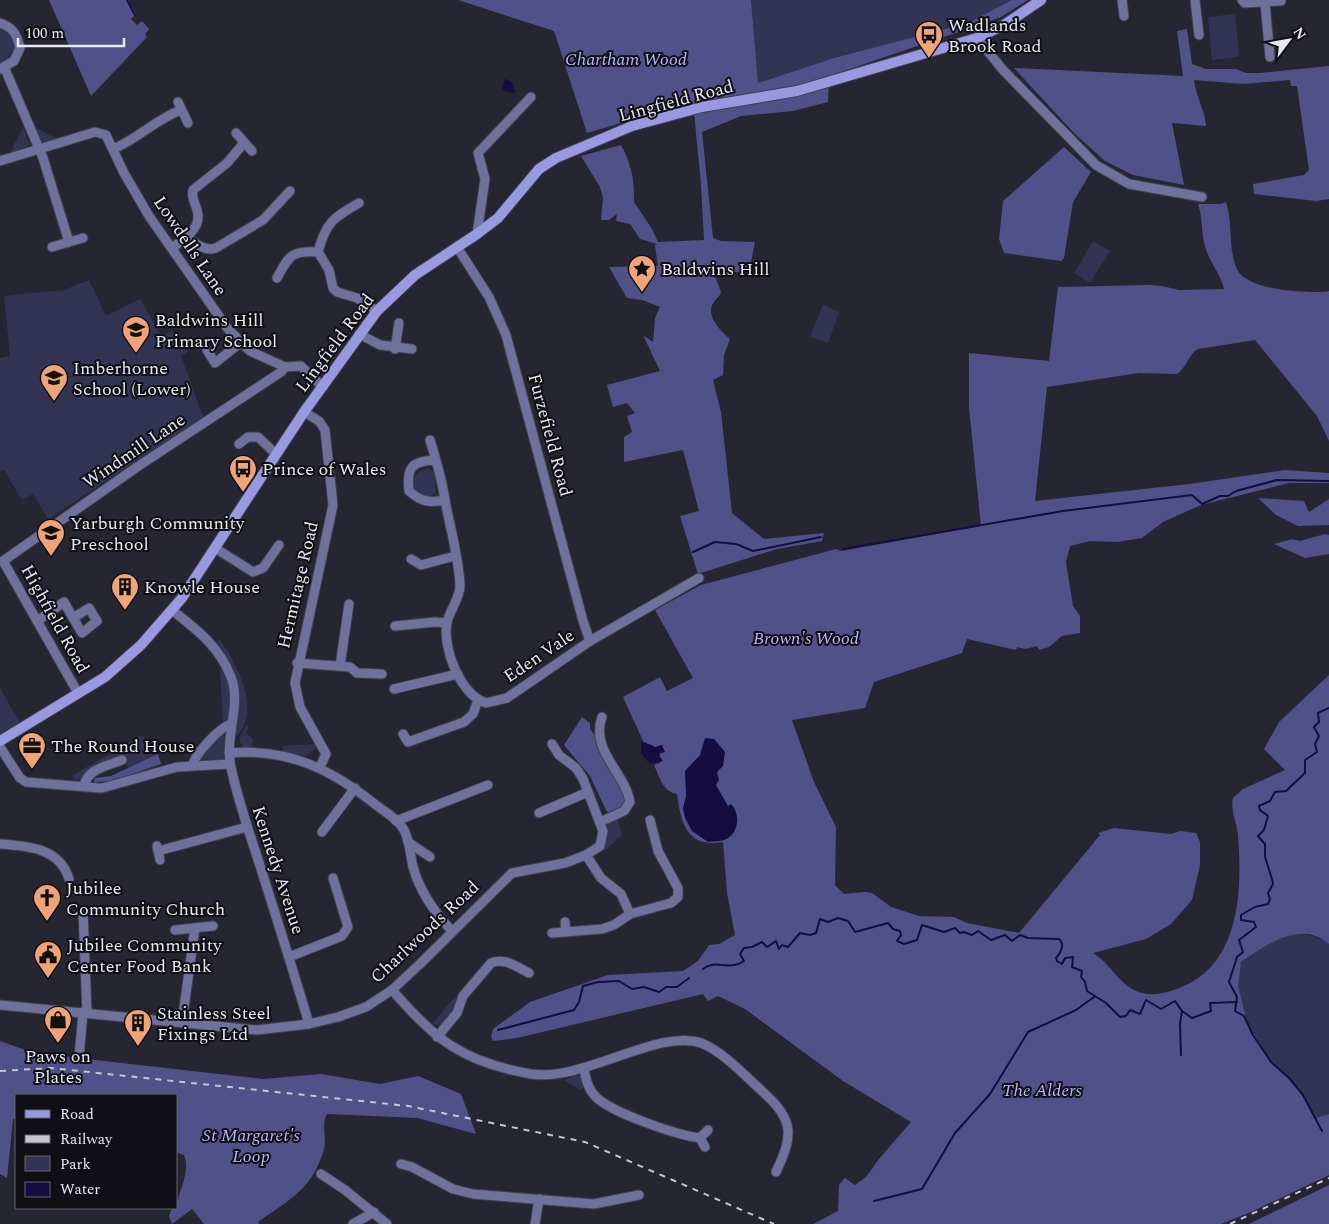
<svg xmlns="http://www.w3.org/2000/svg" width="1329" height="1224" font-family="Spectral,serif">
  <rect width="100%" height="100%" fill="#252631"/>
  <g fill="#333454">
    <polygon points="751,0 1012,0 968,23 834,58 758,83"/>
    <polygon points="1235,14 1239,57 1212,60 1208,17"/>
    <polygon points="0,28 9,31 15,47 6,60 7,63 0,65"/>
    <polygon points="23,127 30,145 13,152 11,151"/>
    <polygon points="34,127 57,139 46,143 39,141"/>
    <polygon points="1093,241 1110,251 1090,283 1074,273"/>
    <polygon points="89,280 106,316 140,299 162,337 172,330 187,352 181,356 203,417 48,519 33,494 22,500 4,470 0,472 0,358 10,356 4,296 64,290"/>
    <polygon points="823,305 839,312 828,343 810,337"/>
    <polygon points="428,468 434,472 436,493 428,497 416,492 412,482 417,473"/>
    <path d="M219,639C236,661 263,712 236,736L238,692L231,665L217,642Z"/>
    <polygon points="222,668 231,693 230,716 223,724 220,669"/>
    <polygon points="0,688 20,723 0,735"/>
    <polygon points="247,724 249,728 245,733 253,739 252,748 243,748 239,739"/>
    <polygon points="224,732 226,753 223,759 198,760"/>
    <polygon points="141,735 158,754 129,769 122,756 88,771 79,780 74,779 72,776"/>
    <polygon points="315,744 317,747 305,756 283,751 283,746"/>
    <polygon points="618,819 622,835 603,852 601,849 607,839 608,824"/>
    <path d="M1301,933L1324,940L1329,944V1114L1316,1118C1310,1107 1304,1096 1296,1085C1289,1076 1278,1071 1271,1062C1251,1037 1228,994 1241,962C1261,949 1277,936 1301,933Z"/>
    <polygon points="459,992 447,1022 440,1025 432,1024"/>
    <polygon points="576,1075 580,1076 586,1084 581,1090 564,1080"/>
  </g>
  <g fill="#51518a">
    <polygon points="49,0 128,0 136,14 131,19 137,25 142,21 149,29 145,34 147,37 91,96"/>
    <path d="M458,0H751L758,83L834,58L968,23L1012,0H1028L1001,17L985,23L829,76L828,102L793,111L741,116L702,132L713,238L721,241L755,242L751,262L742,272H726L715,276L721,292C720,297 717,297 714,302C704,315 721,331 730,339L724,355L723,375L713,380L721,412L732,513L764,539L824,533L822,541L777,549L698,574L680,516L699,511L683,450L624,462V437L632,432L627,416L635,413L627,403L613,407L607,385L660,371L643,335L653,342L655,318L660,307L642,300L627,298L609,267L658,266L655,246L657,244L640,239L630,224L616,221L617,214L609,220H601L603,198L600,187L581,156L621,145C631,163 635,182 634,202L652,229L658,242L704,240L701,184L693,102L587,133L554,31Z"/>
    <path d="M1187,29L1192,64L1206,69H1236L1246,73H1260L1329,66V199L1316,201L1254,194L1253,184L1304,175L1309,170L1297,86H1291L1290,80L1243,84L1194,80C1196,97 1205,110 1206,126L1172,123L1184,185L1133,175L1105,161L1075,134L1014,68L1183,76L1177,31Z"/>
    <polygon points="1064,147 1091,172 1073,202 1064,258 1061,261 1004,253 999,239 1003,201"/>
    <path d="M1226,202C1233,223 1228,247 1236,267C1244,291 1308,294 1329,291V441L1317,416L1255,340L1198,349C1188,355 1187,367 1177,374L1139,373L1047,387L1035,501L1189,484L1285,470L1329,473V483H1289L1201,505L1163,522L1142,538L1117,542L1090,541L1070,546L1066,562L1073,606L1080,616V633L1062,636L1049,647L1039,650L1037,646L1025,649L1017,647L1016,650L967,639L962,653L874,682L865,708L792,720L814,782L836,827L835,885L844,894L865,892L872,893L891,907L919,916L954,917L967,923L1019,933L1100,835L1098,833L1114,828L1171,834L1180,831L1196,833L1200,842V865L1192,900L1171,924L1146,939L1093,953C1112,964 1119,987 1142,993C1157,997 1177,990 1190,983C1241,956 1242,885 1238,835C1237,823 1230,810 1233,798L1243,789L1285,770L1264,749L1279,722L1329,675V944C1300,919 1267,945 1241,962L1238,986L1247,1022L1271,1062L1295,1084L1316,1118L1329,1114V1175L1251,1212L1221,1224H813L838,1211L839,1185L845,1178L855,1185L866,1177L879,1159L911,1122L843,1081L745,1009L718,996L708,1001L703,994L517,1038L493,1041L491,1037L493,1029L530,1002L608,975L683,971L698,961L709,945L719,944L735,935L727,893L723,842C687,848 681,824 677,794C663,792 659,776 654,765L660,763V752L652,745L644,743L623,697L660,677L667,691L693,678L655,610L701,585L836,549L841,551L981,526L969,408V353L1049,361L1058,287L1149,285L1162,286L1179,290L1224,289C1221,274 1209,262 1205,246C1201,233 1203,218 1198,204H1221Z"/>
    <polygon points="1258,498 1304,501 1309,512 1329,499 1329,525 1298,526 1276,515"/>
    <polygon points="1325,534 1329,535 1329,554 1305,558 1274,544 1292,539 1300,541"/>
    <polygon points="582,717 590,723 590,729 594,734 604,757 626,792 628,803 610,815 606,810 590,776 564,745"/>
    <polygon points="158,754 161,764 112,781 94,782 95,778 111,776"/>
    <path d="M0,1041L34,1053L263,1079L321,1074L380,1084L418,1076L461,1094L476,1134L417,1118L327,1114C321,1124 327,1138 324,1149C312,1190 290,1199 258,1222L259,1224H204L192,1209L172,1224L169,1216L172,1208H176C178,1192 191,1172 184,1155L176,1152V1095H16V1119H13L7,1178L0,1174Z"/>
    <polygon points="1329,1185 1329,1224 1249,1224"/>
  </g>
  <g fill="#150d40">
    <polygon points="505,79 511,81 516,92 514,93 504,91 502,86"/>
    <path d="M705,738L714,739L725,752L723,766L717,772L719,780L716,785L728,806L731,804C741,814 739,835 724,840C719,842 713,841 708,842L692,831L685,818L683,808L686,796L685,771L700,755Z"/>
    <polygon points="641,741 655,747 662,745 665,752 658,754 663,761 650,764 641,753"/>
  </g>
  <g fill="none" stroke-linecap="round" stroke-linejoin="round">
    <g stroke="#150d40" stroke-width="2">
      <polyline points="127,0 135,15"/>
      <polyline points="843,549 1063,511 1192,495 1202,504 1220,496 1228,496 1236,491 1277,480 1329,481"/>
      <polyline points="693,552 715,542 736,544 753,551 821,537"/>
      <path d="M703,969C716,958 729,972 744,961L740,954L744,948L752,947L762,942L767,947L776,941L779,949L782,945L788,947L800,933L810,935L816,933L820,919L828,922L838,918L848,921L855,932L888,923L893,929L900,931L901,935L897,941L904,944L917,940L922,925L944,932L955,928L960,933L964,932L972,935L978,931L991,940L1005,935L1012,941L1020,935L1028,938L1059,939C1065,944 1061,953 1056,958L1057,961L1062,964L1065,958L1073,957L1072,967L1082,971L1081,977L1085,982L1087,991L1106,1003L1120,1017L1126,1016L1130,1010L1140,1014L1146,1000L1161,1009L1175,1001L1182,1011L1192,1018L1211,1011L1210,1003L1237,1002"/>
      <polyline points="498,1030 574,1010 579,1002 583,986 598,982 619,981 632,989 644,987 659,992 666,987 677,987 689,978"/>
      <polyline points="1181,1055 1180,1024 1182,1011"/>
      <polyline points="1322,1131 1303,1095 1289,1078 1271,1062 1253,1035 1244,1016 1235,1011 1237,997 1229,982 1237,957 1243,952 1239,940 1256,927 1254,922 1241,920 1241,915 1255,907 1268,904 1270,899 1268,893 1273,884 1272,879 1265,857 1265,844 1258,836 1264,830 1268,816 1260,810 1259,806 1270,801 1275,792 1286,791 1305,773 1305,760 1317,752 1315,744 1319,736 1314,727 1319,722 1318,713 1329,708"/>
      <polyline points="874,1201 922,1189 955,1133 990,1094 1028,1032 1076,1010 1094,997"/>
    </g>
    <defs>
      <g id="street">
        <polyline points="1122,0 1124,16"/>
        <polyline points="1195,0 1199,35"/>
        <polyline points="1242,0 1245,3 1281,1"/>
        <polyline points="1265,3 1270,57"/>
        <path d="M0,23C13,27 17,35 20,48L14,61L0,69"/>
        <polyline points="977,38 1003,70 1096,165 1129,184 1202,197"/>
        <polyline points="5,69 43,158 69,242 83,238"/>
        <polyline points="178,102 188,123"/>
        <polyline points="236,133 252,151"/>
        <path d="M113,149C138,139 156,119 181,110"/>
        <polyline points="0,161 95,132 106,135 124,173 149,216 228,329 250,351 285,367 301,366 323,387"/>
        <path d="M359,203C333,218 326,222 318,252L329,270L333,288L337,292L357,298L377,311"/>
        <polyline points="477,234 485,179 478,153 531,97"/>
        <path d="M187,237C195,244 206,252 216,248L263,220L290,191"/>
        <polyline points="52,247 69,242"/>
        <polyline points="457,247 489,297 506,335 583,621 590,641"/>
        <path d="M172,248C184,239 203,228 197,210C195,202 191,198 193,190L227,163L244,143"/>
        <path d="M277,278C289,256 291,250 318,252"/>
        <polyline points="359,334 380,345 412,349"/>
        <polyline points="395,349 399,323"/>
        <polyline points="207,350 215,363 240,343"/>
        <polyline points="304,412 319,421 325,430 333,505 295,683 300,707 326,754 320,767"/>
        <path d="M430,440C436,460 442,479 445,500C430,503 421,502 409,491C406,467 412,461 436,460"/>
        <polyline points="239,444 248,437 258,437 276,454"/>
        <path d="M445,500C450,528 459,557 460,586C460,598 450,610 447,622C442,648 460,694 486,703L507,698L590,641L699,578"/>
        <polyline points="215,548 253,572 263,568 279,545"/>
        <polyline points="411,559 421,565 455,556"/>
        <polyline points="3,561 137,467 281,372 285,367"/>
        <polyline points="3,561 78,693"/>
        <path d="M172,610C197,630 219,646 231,677C242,706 224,736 231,767C238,802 251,837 262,872C278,923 294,973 309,1024"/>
        <polyline points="37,621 64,602 73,618 89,608 97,621 82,633 73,618"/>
        <polyline points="395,626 435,622 447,623"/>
        <polyline points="297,663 350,667 357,673 382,674"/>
        <polyline points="340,666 349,604"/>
        <polyline points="394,689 458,674"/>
        <polyline points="403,734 408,742 464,722 473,714 478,700"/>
        <polyline points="0,747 20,778 26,782 99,788"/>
        <path d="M229,753C288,748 331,769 376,805C385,812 398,819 404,830C410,841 410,855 413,867C420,892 434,912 452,931"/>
        <path d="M193,765C194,755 220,727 231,724"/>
        <path d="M84,786C87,769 107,766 122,760"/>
        <polyline points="102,788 177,767 230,764"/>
        <polyline points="539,813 588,792"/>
        <polyline points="396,821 488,785"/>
        <path d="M600,822L624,811L630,802C625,772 590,751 602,717"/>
        <polyline points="322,832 355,788"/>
        <polyline points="408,842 430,857"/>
        <path d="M0,844C28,846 60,848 69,879"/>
        <polyline points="157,846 160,860"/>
        <polyline points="158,851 247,827"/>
        <polyline points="586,855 601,878 621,894 630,914"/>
        <polyline points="83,911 87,1013"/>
        <polyline points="565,922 566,932"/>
        <polyline points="175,930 213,926"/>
        <polyline points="552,933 602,929 614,925 630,914 671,903 678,897 678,888 658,851 650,820"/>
        <polyline points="289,957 342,936 348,927 333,878"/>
        <path d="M392,990C436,1040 462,1062 531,1074C584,1082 658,1028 701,1043C724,1052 745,1076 763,1092C795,1120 793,1136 776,1172"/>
        <polyline points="0,1005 257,1030 309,1024 338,1017 366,1007 392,990 422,962 512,873 565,863 586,855 600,846 603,831 583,779 576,768 559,755 552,744"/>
        <polyline points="182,1022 195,928"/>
        <path d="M437,1037L457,1013L463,996L491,963C504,957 517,967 529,973"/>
        <polyline points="79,1058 83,1012"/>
        <path d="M584,1069C586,1080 588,1089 596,1097C612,1113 677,1135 700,1138"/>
        <polyline points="705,1147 700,1138 708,1130"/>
        <polyline points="401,1164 412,1167 453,1189 473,1194 594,1204 639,1195"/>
        <polyline points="321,1174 345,1190 387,1224"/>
        <polyline points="353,1224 374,1212"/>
        <polyline points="535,1224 539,1199"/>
      </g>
      <polyline id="secondary" points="0,741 105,677 141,645 182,598 304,412 377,311 415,275 477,234 498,218 539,169 556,158 632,126 702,107 797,91 977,38 1004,25 1041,0"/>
    </defs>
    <use href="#street" stroke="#40414c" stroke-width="11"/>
    <use href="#secondary" stroke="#40414c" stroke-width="12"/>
    <use href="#street" stroke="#6f709c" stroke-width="9"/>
    <use href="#secondary" stroke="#9899e0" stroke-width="10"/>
    <g stroke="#c4c5ce" stroke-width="2" stroke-dasharray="6 6" stroke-linecap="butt">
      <polyline points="0,1071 51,1068 408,1106 585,1142 774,1224"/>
      <polyline points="1230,1224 1329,1178"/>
    </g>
  </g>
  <defs>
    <symbol id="bus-pin" viewBox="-11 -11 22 30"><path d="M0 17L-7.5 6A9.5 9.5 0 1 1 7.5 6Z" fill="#efa376" stroke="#0f0f15"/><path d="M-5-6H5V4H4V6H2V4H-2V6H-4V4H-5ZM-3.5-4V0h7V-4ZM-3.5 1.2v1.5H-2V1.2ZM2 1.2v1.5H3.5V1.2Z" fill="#111"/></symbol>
    <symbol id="sight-pin" viewBox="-11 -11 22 30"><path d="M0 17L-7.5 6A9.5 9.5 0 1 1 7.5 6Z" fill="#efa376" stroke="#0f0f15"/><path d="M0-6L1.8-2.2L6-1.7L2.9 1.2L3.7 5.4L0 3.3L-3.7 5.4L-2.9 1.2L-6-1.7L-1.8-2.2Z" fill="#111"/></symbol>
    <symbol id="school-pin" viewBox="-11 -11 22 30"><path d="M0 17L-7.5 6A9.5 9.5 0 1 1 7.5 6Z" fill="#efa376" stroke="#0f0f15"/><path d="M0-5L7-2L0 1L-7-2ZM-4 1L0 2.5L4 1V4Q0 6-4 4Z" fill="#111"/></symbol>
    <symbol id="building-pin" viewBox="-11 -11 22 30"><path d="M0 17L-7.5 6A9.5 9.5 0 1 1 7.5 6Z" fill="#efa376" stroke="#0f0f15"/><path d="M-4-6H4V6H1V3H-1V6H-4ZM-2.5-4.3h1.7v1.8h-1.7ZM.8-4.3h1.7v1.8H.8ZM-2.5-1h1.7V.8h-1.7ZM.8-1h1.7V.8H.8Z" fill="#111"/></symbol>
    <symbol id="office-pin" viewBox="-11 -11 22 30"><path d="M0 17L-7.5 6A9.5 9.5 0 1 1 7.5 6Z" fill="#efa376" stroke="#0f0f15"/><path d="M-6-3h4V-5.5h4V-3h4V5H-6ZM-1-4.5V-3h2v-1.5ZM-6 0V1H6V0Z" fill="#111"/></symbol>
    <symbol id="church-pin" viewBox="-11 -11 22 30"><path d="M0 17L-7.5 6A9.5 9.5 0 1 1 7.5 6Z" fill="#efa376" stroke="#0f0f15"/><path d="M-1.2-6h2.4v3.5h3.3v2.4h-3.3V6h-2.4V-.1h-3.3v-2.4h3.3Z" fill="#111"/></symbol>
    <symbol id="civic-pin" viewBox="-11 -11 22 30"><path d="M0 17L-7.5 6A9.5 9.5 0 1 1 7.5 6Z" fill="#efa376" stroke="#0f0f15"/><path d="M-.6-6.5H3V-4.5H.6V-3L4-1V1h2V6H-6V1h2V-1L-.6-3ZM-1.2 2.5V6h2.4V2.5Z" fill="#111"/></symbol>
    <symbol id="shop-pin" viewBox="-11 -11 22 30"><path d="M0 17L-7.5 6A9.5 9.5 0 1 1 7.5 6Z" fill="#efa376" stroke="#0f0f15"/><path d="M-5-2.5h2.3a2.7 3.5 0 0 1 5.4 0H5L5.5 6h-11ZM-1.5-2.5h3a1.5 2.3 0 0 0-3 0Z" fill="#111"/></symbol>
  </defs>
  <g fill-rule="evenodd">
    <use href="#bus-pin" x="913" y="19" width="32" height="43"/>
    <use href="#sight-pin" x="626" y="253" width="32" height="43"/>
    <use href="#school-pin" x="120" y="314" width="32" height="43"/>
    <use href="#school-pin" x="38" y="362" width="32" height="43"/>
    <use href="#bus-pin" x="227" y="453" width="32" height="43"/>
    <use href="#school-pin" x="35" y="517" width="32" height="43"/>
    <use href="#building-pin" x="109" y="571" width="32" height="43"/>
    <use href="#office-pin" x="16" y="730" width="32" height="43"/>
    <use href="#church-pin" x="31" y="882" width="32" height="43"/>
    <use href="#civic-pin" x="32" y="939" width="32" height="43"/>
    <use href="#shop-pin" x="42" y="1004" width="32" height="43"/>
    <use href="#building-pin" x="122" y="1007" width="32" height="43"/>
  </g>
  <g text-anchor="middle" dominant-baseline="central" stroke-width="4" stroke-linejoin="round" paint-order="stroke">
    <g font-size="18" fill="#e7e8f0" stroke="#0f0f15" text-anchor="start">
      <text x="948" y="25">Wadlands<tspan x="948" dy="21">Brook Road</tspan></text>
      <text x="661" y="269">Baldwins Hill</text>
      <text x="155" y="320">Baldwins Hill<tspan x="155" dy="21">Primary School</tspan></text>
      <text x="73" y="368">Imberhorne<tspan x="73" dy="21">School (Lower)</tspan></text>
      <text x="262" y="469">Prince of Wales</text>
      <text x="70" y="523">Yarburgh Community<tspan x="70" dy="21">Preschool</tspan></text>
      <text x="144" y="587">Knowle House</text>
      <text x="51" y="746">The Round House</text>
      <text x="66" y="888">Jubilee<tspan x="66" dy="21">Community Church</tspan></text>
      <text x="67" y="945">Jubilee Community<tspan x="67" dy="21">Center Food Bank</tspan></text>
      <text x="157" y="1013">Stainless Steel<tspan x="157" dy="21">Fixings Ltd</tspan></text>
      <text x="58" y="1056" text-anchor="middle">Paws on<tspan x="58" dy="21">Plates</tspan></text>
    </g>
    <g font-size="18" font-style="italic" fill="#b4b7fb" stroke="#0f0f15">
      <text x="626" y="59">Chartham Wood</text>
      <text x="806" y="638">Brown's Wood</text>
      <text x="1042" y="1090">The Alders</text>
      <text x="251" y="1135">St Margaret's<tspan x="251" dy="21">Loop</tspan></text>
    </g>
    <g font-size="18" fill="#e7e8f0" stroke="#0f0f15">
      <text transform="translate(676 101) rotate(-15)">Lingfield Road</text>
      <text transform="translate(190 246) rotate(56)">Lowdells Lane</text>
      <text transform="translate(335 343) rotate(-53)">Lingfield Road</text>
      <text transform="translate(550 435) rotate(75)">Furzefield Road</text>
      <text transform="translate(134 451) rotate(-34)">Windmill Lane</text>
      <text transform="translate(298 585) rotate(-77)">Hermitage Road</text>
      <text transform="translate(55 619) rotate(61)">Highfield Road</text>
      <text transform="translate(539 656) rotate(-34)">Eden Vale</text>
      <text transform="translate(278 870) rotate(72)">Kennedy Avenue</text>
      <text transform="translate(425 932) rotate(-43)">Charlwoods Road</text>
    </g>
  </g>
  <rect x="15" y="1094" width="162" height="115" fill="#0f0f15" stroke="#65666d"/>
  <rect x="25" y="1110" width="25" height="8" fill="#9899e0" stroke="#65666d"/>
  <text x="60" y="1119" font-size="15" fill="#e7e8f0">Road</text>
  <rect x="25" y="1135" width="25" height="8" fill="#c4c5ce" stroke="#65666d"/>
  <text x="60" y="1144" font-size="15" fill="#e7e8f0">Railway</text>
  <rect x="25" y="1156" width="25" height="15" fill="#333454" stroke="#65666d"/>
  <text x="60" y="1169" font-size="15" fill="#e7e8f0">Park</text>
  <rect x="25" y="1182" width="25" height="15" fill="#150d40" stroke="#65666d"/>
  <text x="60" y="1194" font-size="15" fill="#e7e8f0">Water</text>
  <g transform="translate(1289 40) rotate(58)" stroke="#0f0f15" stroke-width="4" paint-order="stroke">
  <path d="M0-4L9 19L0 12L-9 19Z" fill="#e7e8f0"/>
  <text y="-8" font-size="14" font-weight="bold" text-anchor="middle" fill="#e7e8f0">N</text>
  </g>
  <path d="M18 38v8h106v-8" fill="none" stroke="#e7e8f0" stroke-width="2.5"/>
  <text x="25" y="38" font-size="15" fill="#e7e8f0" stroke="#0f0f15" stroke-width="4" paint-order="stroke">100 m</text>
</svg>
